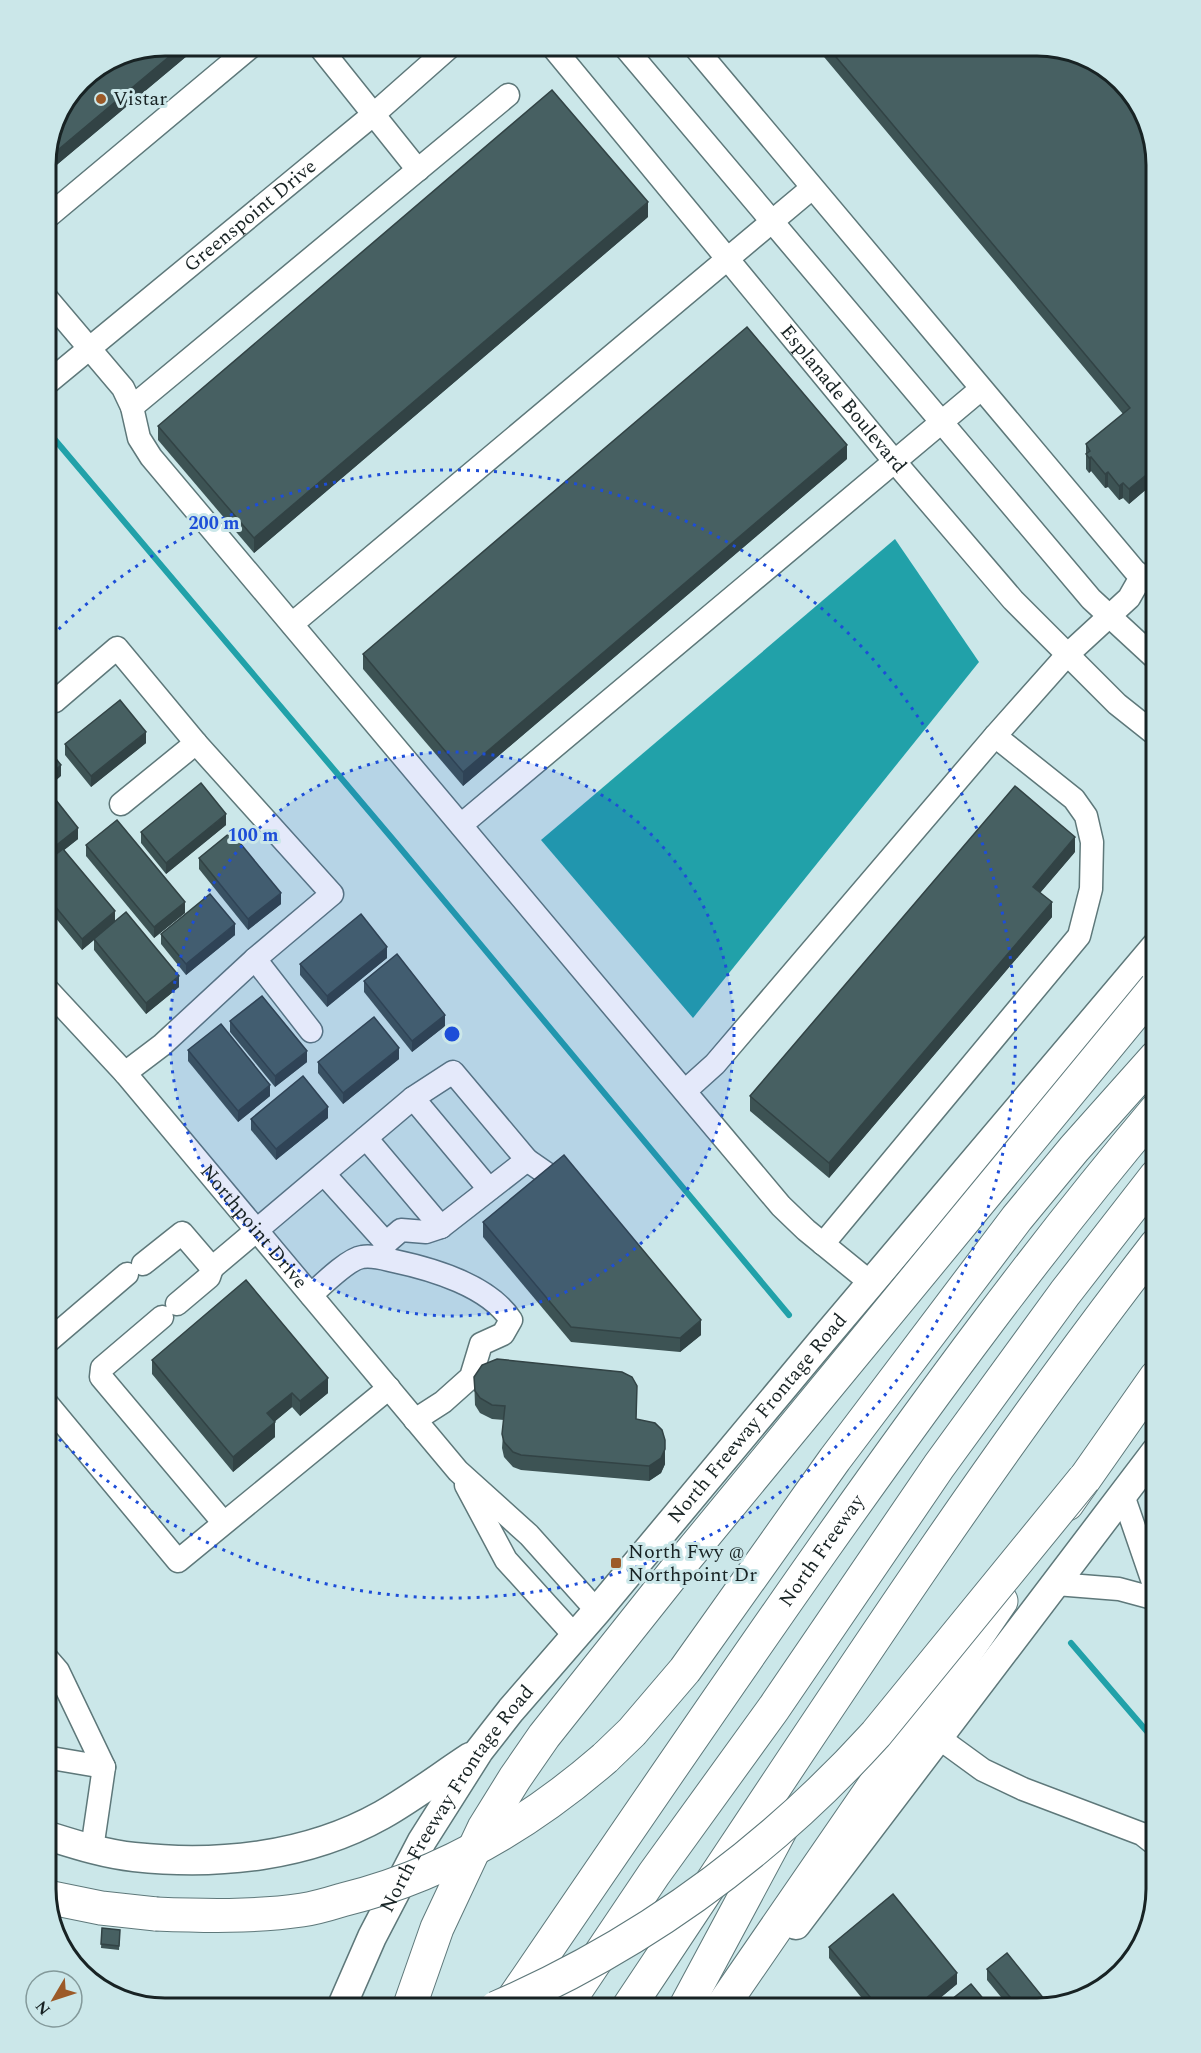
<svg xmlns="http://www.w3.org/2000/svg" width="1201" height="2053" font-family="Spectral,serif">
  <rect width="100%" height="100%" fill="#cbe7e9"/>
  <polygon fill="#21a1a9" points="895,539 979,662 693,1018 541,840"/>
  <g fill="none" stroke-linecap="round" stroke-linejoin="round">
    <g stroke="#21a1a9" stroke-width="6">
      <polyline points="45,428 396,843 789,1315"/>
      <polyline points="1071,1643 1156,1742"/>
    </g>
    <defs>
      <g id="minor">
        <polyline points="318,45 418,170"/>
        <path id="s1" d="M551,45L895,462L1013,600L1117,704L1156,735"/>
        <polyline points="623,45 1091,599 1156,659"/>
        <polyline points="693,45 1135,571 1148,581 1156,581"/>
        <polyline points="45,219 253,45"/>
        <polyline points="45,296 123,388 132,407 139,438 151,457 781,1206 806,1230 871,1283"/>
        <path id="s2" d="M45,385L374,114L452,45"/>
        <polyline points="132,407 508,95"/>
        <polyline points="292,624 812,188"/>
        <polyline points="45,688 55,701 117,648 196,743 332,894 255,959 162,1045 125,1073"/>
        <polyline points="121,804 196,743"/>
        <polyline points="461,825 981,389"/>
        <polyline points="255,959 311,1031"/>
        <path id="s3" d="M45,987L125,1073L458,1471L529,1535L597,1611"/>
        <polyline points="685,1091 715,1064 995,736 1067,655 1129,598 1141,577"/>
        <polyline points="413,1098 489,1189"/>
        <polyline points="366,1138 441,1227 527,1160"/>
        <polyline points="324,1174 386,1243"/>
        <polyline points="823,1244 1079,936 1091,889 1092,842 1086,816 1074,799 995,736"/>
        <polyline points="382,1255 386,1243 401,1230 426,1232 441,1227"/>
        <polyline points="143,1264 182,1233 212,1268 413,1098 453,1072 527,1160 553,1178"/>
        <path d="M311,1295C322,1285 348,1259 362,1257C373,1255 385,1259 394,1261C432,1269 489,1286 511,1320L503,1334L481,1344L471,1377L443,1402L415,1420"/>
        <polyline points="177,1304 209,1277 212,1268"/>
        <polyline points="162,1317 102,1368 101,1377 223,1522"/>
        <polyline points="45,1344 127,1274"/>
        <polyline points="45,1401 178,1561 389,1388"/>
        <polyline points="466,1485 506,1560 575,1636"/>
        <polyline points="1123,1495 1156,1591"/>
        <polyline points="1056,1584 1119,1589 1156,1599"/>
        <polyline points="45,1656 58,1671 104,1767 92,1849"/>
        <polyline points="939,1738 983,1770 1023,1789 1142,1834 1156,1845"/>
        <polyline points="45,1757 104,1767"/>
      </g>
      <g id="major">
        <path d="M45,1835C74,1844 104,1854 134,1857C218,1866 307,1857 382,1815C412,1798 441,1776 470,1757"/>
        <polyline points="796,1925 1156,1451"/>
        <path id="s4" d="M341,2008L372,1937L422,1841L479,1751L511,1710L597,1611L827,1335L1156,946"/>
      </g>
      <g id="highway">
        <polyline points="1067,1504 1156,1377"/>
        <polyline points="605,1758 632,1732 685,1670 835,1459 1017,1218 1074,1149 1156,1057"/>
        <polyline points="47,1897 101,1908 156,1914"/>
        <path id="s5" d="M507,2008C612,1854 716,1701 823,1549C929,1399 1037,1251 1156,1110"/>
        <polyline points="564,2008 654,1874 774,1708 939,1466 1065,1293 1156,1176"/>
        <path d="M628,2008C800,1751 966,1490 1156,1245"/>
        <polyline points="685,2008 782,1827"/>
        <polyline points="721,2008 1001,1601"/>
      </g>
    </defs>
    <use href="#minor" stroke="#5e787a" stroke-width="25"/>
    <use href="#major" stroke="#5e787a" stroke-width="31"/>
    <use href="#highway" stroke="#5e787a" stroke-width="35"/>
    <use href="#minor" stroke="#fff" stroke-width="22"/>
    <use href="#major" stroke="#fff" stroke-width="28"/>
    <use href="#highway" stroke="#fff" stroke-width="33"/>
    <defs>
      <g id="highway-bridge">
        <path d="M156,1914C205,1916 254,1917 302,1910C316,1908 329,1904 342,1900C441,1876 529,1824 605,1758"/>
        <polyline points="409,2008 437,1928 484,1828 515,1778 544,1736 672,1575 1156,987"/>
        <path d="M496,2008C644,1944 768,1853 876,1734L1084,1479"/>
      </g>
    </defs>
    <use href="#highway-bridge" stroke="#5e787a" stroke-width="35" stroke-linecap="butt"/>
    <use href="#highway-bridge" stroke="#fff" stroke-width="33"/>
  </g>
  <g fill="#3d5354">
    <polygon points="165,45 200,45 53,168 45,159 45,157 54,118"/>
    <polygon points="814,45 1045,45 1156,165 1156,481 1129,504 1123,498 1119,500 1108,487 1105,488 1091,471 1089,473 1086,469 1086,444 1123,414"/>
    <polygon points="648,217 254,553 158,440 158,426"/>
    <polygon points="847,459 463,786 363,669 363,654"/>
    <polygon points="146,743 91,787 65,755 65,744"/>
    <polygon points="45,792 78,839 64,850 115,921 179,987 146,1014 94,950 94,940 82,950 45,905 45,863 48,861 45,858"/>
    <polygon points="226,825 166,874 141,843 141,832"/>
    <polygon points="86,845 185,913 154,938 86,856"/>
    <polygon points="1075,852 1040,893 1052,917 829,1178 750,1111 750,1096"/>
    <polygon points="199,858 281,904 248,930 199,869"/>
    <polygon points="161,934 235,935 186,975 161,944"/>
    <polygon points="387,958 327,1007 300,975 300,964"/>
    <polygon points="364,981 445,1026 412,1052 364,992"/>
    <polygon points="230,1021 307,1062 275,1087 230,1032"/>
    <polygon points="188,1050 270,1096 238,1122 188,1061"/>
    <polygon points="399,1059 343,1104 318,1073 318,1062"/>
    <polygon points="328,1118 276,1160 251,1130 251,1119"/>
    <polygon points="483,1222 701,1335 680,1352 571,1342 483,1237"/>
    <polygon points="152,1360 328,1393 300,1416 292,1407 274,1422 275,1437 233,1472 152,1374"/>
    <polygon points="474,1377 637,1401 636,1419 665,1464 661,1473 649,1481 521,1470 513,1467 504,1457 502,1448 504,1420 492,1419 480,1413 475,1405"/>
    <polygon points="1155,1476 1156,1476 1156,1495 1155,1491"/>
    <polygon points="1156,1505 1156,1528 1154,1520 1154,1506"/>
    <polygon points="102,1928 120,1930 119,1950 101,1948"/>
    <polygon points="829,1947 957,1984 928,2008 870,2008 829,1958"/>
    <polygon points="987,1969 1036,2008 1010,2008 987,1980"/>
    <polygon points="951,2000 991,2008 951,2008"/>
  </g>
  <g fill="#324345">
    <polygon points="183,45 200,45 53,168 53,154"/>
    <polygon points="648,202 648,217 254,553 254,538"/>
    <polygon points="847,445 847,459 463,786 463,772"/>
    <polygon points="1091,457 1091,471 1089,473 1089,458"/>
    <polygon points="1156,467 1156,481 1129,504 1129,489"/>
    <polygon points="1108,472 1108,487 1105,488 1105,474"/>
    <polygon points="1123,483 1123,498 1119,500 1119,486"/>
    <polygon points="146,732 146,743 91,787 91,776"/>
    <polygon points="61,765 61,776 45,790 45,779"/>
    <polygon points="226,814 226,825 166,874 166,863"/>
    <polygon points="78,828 78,839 49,862 49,851"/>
    <polygon points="1075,837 1075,852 1033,901 1033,887"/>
    <polygon points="281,893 281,904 248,930 248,919"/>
    <polygon points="185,902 185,913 154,938 154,927"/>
    <polygon points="1052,902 1052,917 829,1178 829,1163"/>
    <polygon points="115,911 115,922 82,950 82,939"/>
    <polygon points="235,924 235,935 186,975 186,964"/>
    <polygon points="387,947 387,958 327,1007 327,996"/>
    <polygon points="179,976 179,987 146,1014 146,1003"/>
    <polygon points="445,1015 445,1026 412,1052 412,1041"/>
    <polygon points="399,1048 399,1059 343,1104 343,1093"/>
    <polygon points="307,1051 307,1062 275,1087 275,1076"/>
    <polygon points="270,1085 270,1096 238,1122 238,1111"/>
    <polygon points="328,1107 328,1118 276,1160 276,1149"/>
    <polygon points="701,1320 701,1335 680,1352 680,1338"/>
    <polygon points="328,1378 328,1393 300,1416 300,1401"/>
    <polygon points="292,1393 292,1407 267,1428 267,1413"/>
    <polygon points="275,1422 275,1437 233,1472 233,1457"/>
    <polygon points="665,1440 665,1464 661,1473 649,1481 649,1466"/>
    <polygon points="957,1973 957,1984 928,2008 914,2008"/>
  </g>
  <g fill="#476062" stroke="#324345" stroke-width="1.5">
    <polygon points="165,45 183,45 53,154 48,147 54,118 80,80 119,54"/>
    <polygon points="826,45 1045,45 1103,65 1144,112 1156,165 1156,467 1129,489 1123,483 1119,486 1108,472 1105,474 1091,457 1089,458 1086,454 1090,451 1086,444 1130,408"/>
    <polygon points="552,90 648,202 254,538 158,426"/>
    <polygon points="747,327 847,445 463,772 363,654"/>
    <polygon points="120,700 146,732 91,776 65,744"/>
    <polygon points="45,745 61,765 45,779"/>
    <polygon points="201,783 226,814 166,863 141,832"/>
    <polygon points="1015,786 1075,837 1033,887 1052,902 829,1163 750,1096"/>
    <polygon points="48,790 78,828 49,851 45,847 45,792"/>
    <polygon points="117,820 185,902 154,927 86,845"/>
    <polygon points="231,832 281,893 248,919 199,858"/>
    <polygon points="63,849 115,911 82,939 45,894 45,863"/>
    <polygon points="210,894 235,924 186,964 161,934"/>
    <polygon points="126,912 179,976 146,1003 94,939"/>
    <polygon points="361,914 387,947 327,996 300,964"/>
    <polygon points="397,954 445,1015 412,1041 364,981"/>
    <polygon points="262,996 307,1051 275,1076 230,1021"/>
    <polygon points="374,1017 399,1048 343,1093 318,1062"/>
    <polygon points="221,1024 270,1085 238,1111 188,1050"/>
    <polygon points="303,1076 328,1107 276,1149 251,1119"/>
    <polygon points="564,1155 701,1320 680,1338 571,1327 483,1222"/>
    <polygon points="246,1280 328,1378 300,1401 292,1393 267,1413 275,1422 233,1457 152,1360"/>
    <polygon points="497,1359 622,1372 632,1377 637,1386 636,1419 655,1423 662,1430 665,1440 665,1449 661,1458 649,1466 521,1455 513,1452 504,1442 502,1434 505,1406 492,1405 480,1398 475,1391 474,1377 482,1365"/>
    <polygon points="893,1894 957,1973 914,2008 879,2008 829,1947"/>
    <polygon points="102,1928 120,1930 119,1946 101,1944"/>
    <polygon points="1007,1953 1049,2005 1036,2008 1019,2008 987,1969"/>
    <polygon points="971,1984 991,2008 957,2008 951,2000"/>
  </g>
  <circle cx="452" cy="1034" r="282" fill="#1d4ed8" fill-opacity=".12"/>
  <g fill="none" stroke="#1d4ed8" stroke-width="3" stroke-dasharray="3 6">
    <circle cx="452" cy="1034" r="282"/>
    <path d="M46 642A564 564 0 1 1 46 1426"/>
  </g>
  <g fill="#9c5a28" stroke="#cbe7e9" stroke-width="2">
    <circle cx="101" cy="99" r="6"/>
    <rect x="610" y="1557" width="12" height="12" rx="3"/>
  </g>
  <g text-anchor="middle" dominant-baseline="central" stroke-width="6" stroke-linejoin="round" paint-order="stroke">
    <g font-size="20" fill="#182324" stroke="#cbe7e9" text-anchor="start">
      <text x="113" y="99">Vistar</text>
      <text x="628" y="1552">North Fwy @<tspan x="628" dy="23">Northpoint Dr</tspan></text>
    </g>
    <g font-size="20" fill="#182324" stroke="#cbe7e9">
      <text stroke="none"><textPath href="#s2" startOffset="266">Greenspoint Drive</textPath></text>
      <text stroke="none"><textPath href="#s1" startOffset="459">Esplanade Boulevard</textPath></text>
      <text stroke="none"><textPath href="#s3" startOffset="318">Northpoint Drive</textPath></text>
      <text stroke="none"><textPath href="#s4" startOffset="726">North Freeway Frontage Road</textPath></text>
      <text stroke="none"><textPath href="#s5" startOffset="555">North Freeway</textPath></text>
      <text stroke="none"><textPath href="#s4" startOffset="240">North Freeway Frontage Road</textPath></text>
    </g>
  </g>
  <path d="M0 0H1201V2053H0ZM165 56H1037A109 109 0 0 1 1146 165V1889A109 109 0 0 1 1037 1998H165A109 109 0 0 1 56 1889V165A109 109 0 0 1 165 56Z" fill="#cbe7e9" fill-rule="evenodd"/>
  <path fill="none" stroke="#182324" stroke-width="3" d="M165 56H1037A109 109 0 0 1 1146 165V1889A109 109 0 0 1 1037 1998H165A109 109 0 0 1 56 1889V165A109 109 0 0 1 165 56Z"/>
  <circle cx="452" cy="1034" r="9" fill="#1d4ed8" stroke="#cbe7e9" stroke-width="3"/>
  <g font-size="18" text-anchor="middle" font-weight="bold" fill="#1d4ed8" stroke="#cbe7e9" stroke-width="6" stroke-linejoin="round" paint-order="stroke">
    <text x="214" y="529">200 m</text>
    <text x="253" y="841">100 m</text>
  </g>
  <g transform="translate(54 1999) rotate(231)"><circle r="28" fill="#cbe7e9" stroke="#83999a" stroke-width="1.5"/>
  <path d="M0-4.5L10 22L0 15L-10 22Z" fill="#9c5a28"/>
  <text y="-9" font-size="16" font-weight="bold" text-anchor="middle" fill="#182324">N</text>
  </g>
</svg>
